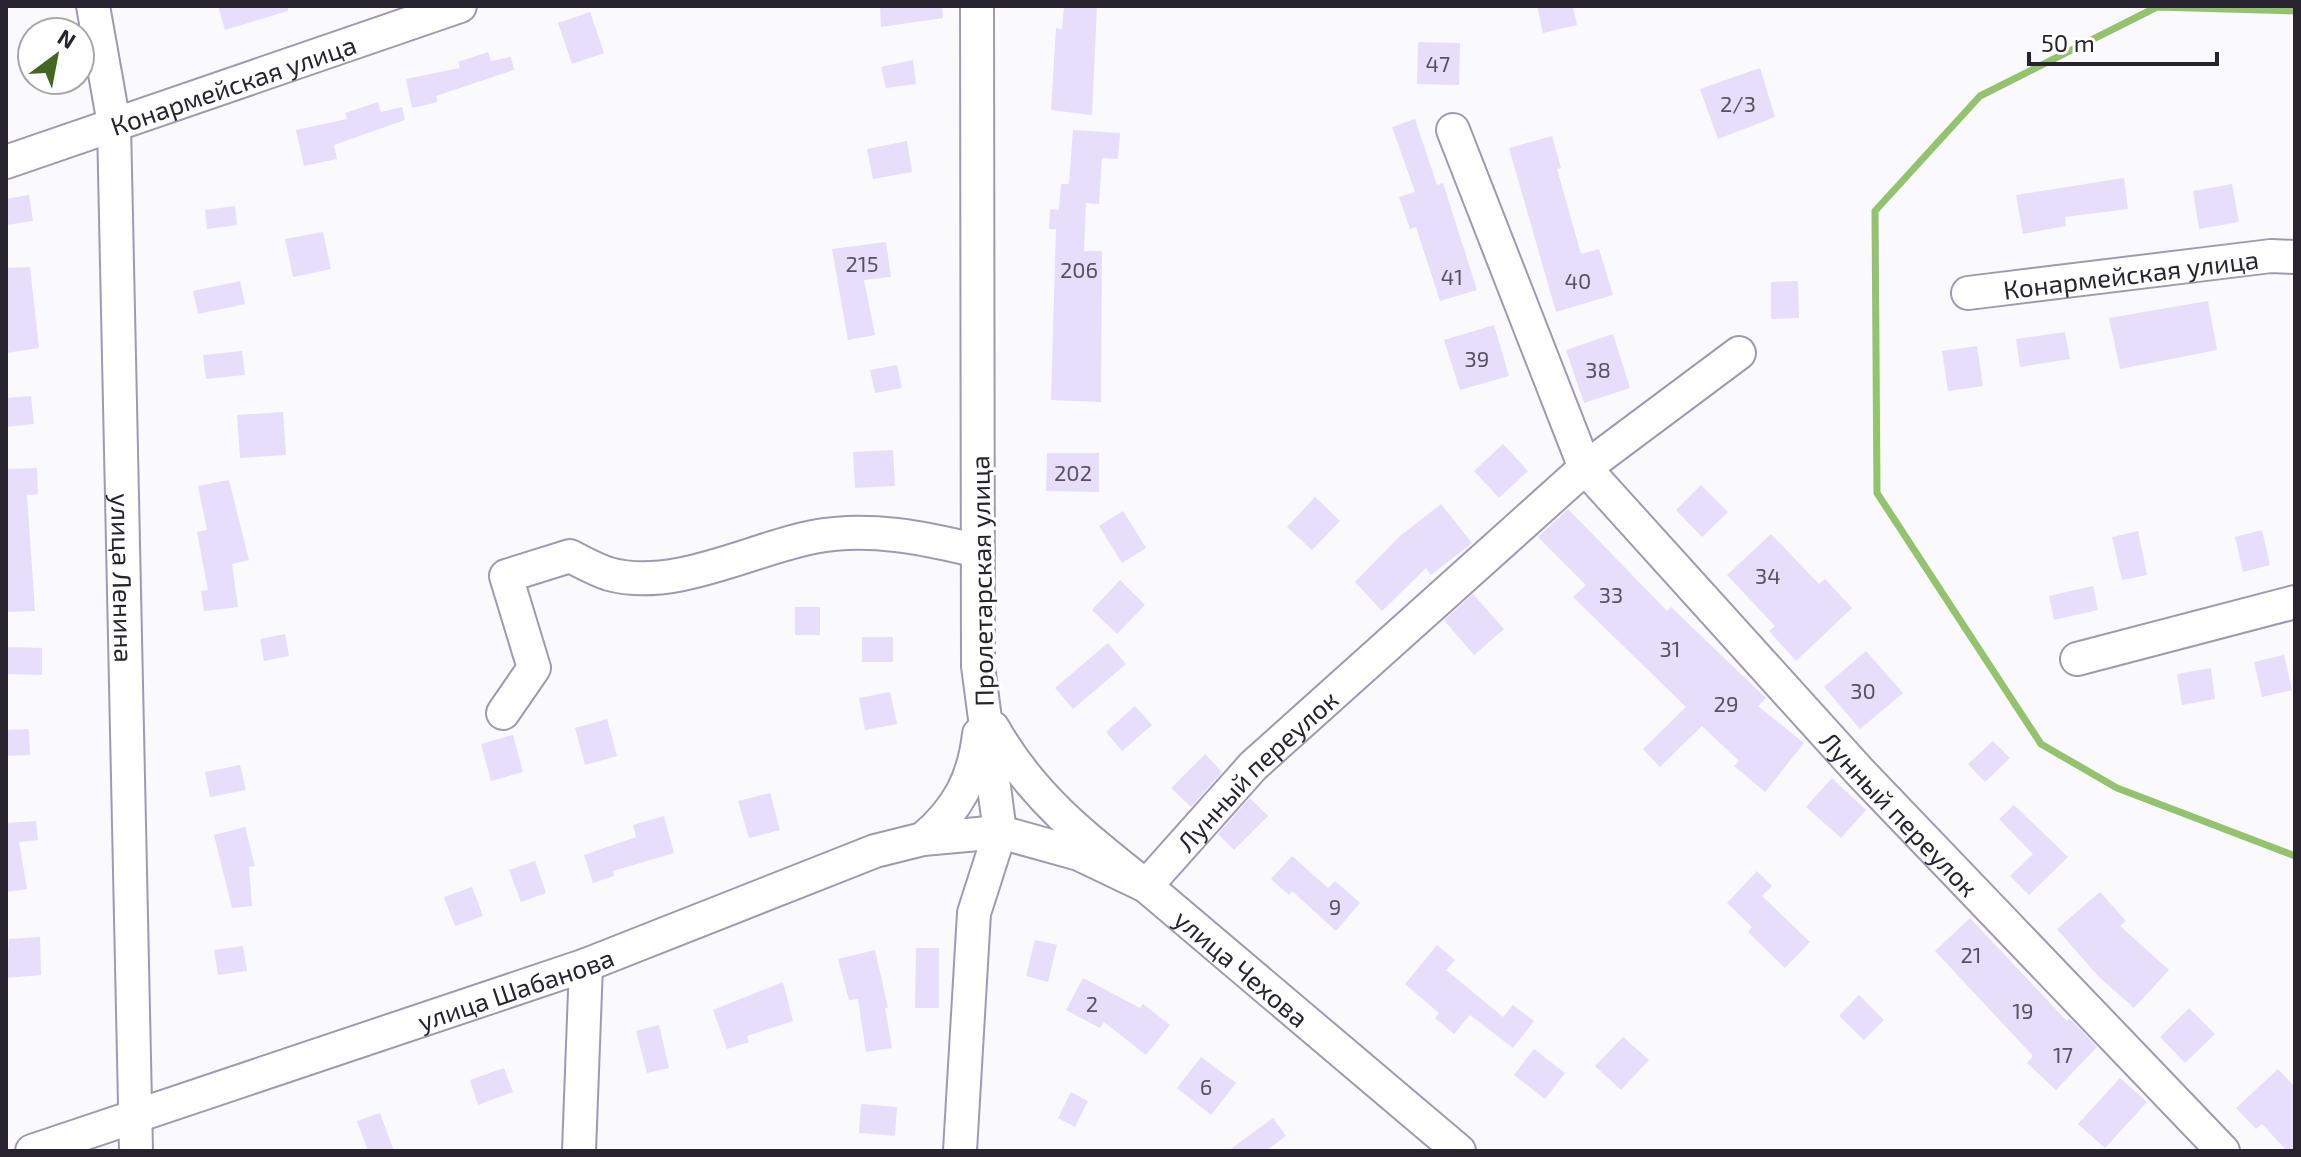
<svg xmlns="http://www.w3.org/2000/svg" width="2301" height="1157" font-family="'Exo 2',sans-serif">
  <rect width="100%" height="100%" fill="#faf9fe"/>
  <g fill="none" stroke-linecap="round" stroke-linejoin="round">
    <polyline stroke="#93c36c" stroke-width="7" points="2295,11 2157,7 1980,96 1875,211 1877,493 2041,744 2117,788 2295,856"/>
  </g>
  <g fill="#e6defb">
    <polygon points="218,6 288,6 288,11 225,30"/>
    <polygon points="880,6 942,6 943,18 881,27"/>
    <polygon points="1064,6 1097,6 1092,115 1051,110 1056,28 1062,29"/>
    <polygon points="1537,6 1573,6 1577,25 1543,33"/>
    <polygon points="590,12 604,53 572,64 558,23"/>
    <polygon points="1418,42 1460,43 1459,85 1417,84"/>
    <polygon points="488,52 491,61 511,57 514,70 436,96 438,102 412,108 406,79 460,68 458,62"/>
    <polygon points="913,60 916,84 886,88 881,67"/>
    <polygon points="1760,68 1775,117 1718,139 1700,89"/>
    <polygon points="378,102 381,112 402,107 405,120 334,145 337,159 304,166 296,130 347,119 345,113"/>
    <polygon points="1415,119 1437,185 1443,183 1477,290 1440,301 1416,227 1410,229 1399,197 1415,192 1392,127"/>
    <polygon points="1073,130 1120,133 1118,159 1102,158 1099,204 1086,203 1084,251 1102,251 1101,402 1051,400 1056,229 1049,229 1050,209 1059,210 1061,184 1069,184"/>
    <polygon points="1552,136 1561,168 1557,169 1581,254 1599,249 1613,295 1556,312 1509,148"/>
    <polygon points="907,141 912,172 873,179 867,149"/>
    <polygon points="2124,178 2128,209 2065,217 2066,226 2023,234 2016,195"/>
    <polygon points="2232,184 2239,222 2199,229 2193,191"/>
    <polygon points="29,195 33,221 6,225 6,199"/>
    <polygon points="235,206 237,225 207,229 205,210"/>
    <polygon points="323,232 331,269 293,277 285,239"/>
    <polygon points="886,242 891,277 864,280 875,335 848,340 832,249"/>
    <polygon points="30,267 39,348 6,353 6,268"/>
    <polygon points="240,281 245,304 198,314 193,291"/>
    <polygon points="1798,281 1799,318 1771,319 1771,282"/>
    <polygon points="2208,301 2217,350 2120,369 2109,318"/>
    <polygon points="1494,325 1509,376 1460,390 1444,340"/>
    <polygon points="2065,332 2070,359 2020,367 2016,339"/>
    <polygon points="1613,334 1630,388 1584,403 1566,350"/>
    <polygon points="1977,346 1983,386 1948,391 1942,351"/>
    <polygon points="242,351 245,375 206,379 203,355"/>
    <polygon points="897,365 902,388 875,393 870,370"/>
    <polygon points="31,396 34,424 6,427 6,398"/>
    <polygon points="283,412 286,455 240,458 237,415"/>
    <polygon points="1503,444 1528,471 1499,498 1474,471"/>
    <polygon points="893,450 895,486 855,488 853,452"/>
    <polygon points="1047,453 1099,453 1099,492 1046,491"/>
    <polygon points="37,468 38,494 27,495 35,611 6,612 6,469"/>
    <polygon points="229,480 249,560 232,564 238,607 204,611 201,591 208,590 197,532 207,530 198,486"/>
    <polygon points="1701,485 1728,512 1702,537 1676,510"/>
    <polygon points="1315,497 1340,521 1312,550 1287,527"/>
    <polygon points="1441,504 1472,543 1431,575 1426,568 1382,611 1355,582 1400,536"/>
    <polygon points="1568,509 1667,611 1671,607 1766,698 1758,706 1804,743 1765,792 1734,766 1739,761 1702,726 1660,767 1643,749 1686,707 1573,597 1586,585 1538,537"/>
    <polygon points="1123,511 1146,548 1122,563 1099,526"/>
    <polygon points="2262,530 2270,565 2243,572 2235,537"/>
    <polygon points="2138,531 2147,575 2122,580 2112,537"/>
    <polygon points="1771,534 1819,584 1825,579 1852,608 1796,661 1769,631 1775,626 1727,575"/>
    <polygon points="1120,580 1145,605 1117,634 1092,610"/>
    <polygon points="2093,586 2098,610 2054,620 2049,596"/>
    <polygon points="1473,594 1504,629 1474,655 1444,620"/>
    <rect x="795" y="607" width="25" height="28"/>
    <polygon points="285,634 289,656 264,661 260,639"/>
    <rect x="862" y="637" width="31" height="25"/>
    <polygon points="1108,643 1126,664 1073,709 1055,688"/>
    <polygon points="6,647 42,648 42,675 6,674"/>
    <polygon points="1866,651 1903,693 1860,729 1824,687"/>
    <polygon points="2284,655 2292,690 2262,697 2254,662"/>
    <polygon points="2211,668 2215,699 2182,705 2177,674"/>
    <polygon points="890,692 897,724 865,730 859,698"/>
    <polygon points="1135,706 1152,725 1122,751 1106,732"/>
    <polygon points="607,719 617,756 585,765 575,728"/>
    <polygon points="29,729 30,755 6,756 6,730"/>
    <polygon points="513,735 523,772 491,781 481,744"/>
    <polygon points="1993,741 2010,758 1985,782 1968,764"/>
    <polygon points="1205,754 1222,772 1191,807 1171,788"/>
    <polygon points="240,765 246,790 210,797 205,772"/>
    <polygon points="1832,778 1866,810 1841,838 1806,807"/>
    <polygon points="770,793 780,830 749,838 738,801"/>
    <polygon points="1250,798 1268,816 1234,850 1218,834"/>
    <polygon points="2014,805 2068,857 2029,895 2010,876 2033,854 1999,819"/>
    <polygon points="664,816 674,853 613,871 614,876 593,883 584,855 636,837 633,825"/>
    <polygon points="36,821 38,840 19,842 27,889 6,892 6,823"/>
    <polygon points="245,827 255,866 249,867 252,906 232,908 214,835"/>
    <polygon points="1292,856 1328,888 1335,881 1360,903 1336,931 1292,891 1289,895 1271,879"/>
    <polygon points="535,861 546,893 521,902 509,870"/>
    <polygon points="1757,871 1772,886 1762,896 1810,942 1785,968 1748,932 1752,927 1727,903"/>
    <polygon points="472,887 483,916 455,926 444,897"/>
    <polygon points="2100,892 2126,921 2120,926 2169,970 2134,1008 2098,976 2057,929"/>
    <polygon points="1970,918 2067,1021 2069,1018 2097,1047 2056,1090 2027,1063 2033,1056 1935,951"/>
    <polygon points="40,937 41,975 6,978 9,939"/>
    <polygon points="1035,940 1057,945 1048,982 1026,976"/>
    <polygon points="1437,945 1455,960 1446,970 1503,1017 1513,1005 1534,1021 1513,1048 1470,1015 1454,1034 1435,1018 1439,1013 1405,984"/>
    <polygon points="243,946 247,971 218,975 214,950"/>
    <polygon points="916,948 939,948 939,1008 915,1008"/>
    <polygon points="875,950 888,1008 885,1008 892,1048 866,1052 858,999 849,1000 838,959"/>
    <polygon points="1083,978 1140,1008 1143,1004 1170,1025 1146,1055 1104,1022 1100,1028 1066,1010"/>
    <polygon points="783,982 793,1021 747,1036 749,1042 727,1049 713,1010"/>
    <polygon points="1859,995 1884,1020 1864,1040 1839,1016"/>
    <polygon points="2189,1008 2215,1034 2185,1063 2160,1037"/>
    <polygon points="659,1025 669,1068 647,1073 636,1031"/>
    <polygon points="1623,1037 1649,1060 1621,1090 1595,1066"/>
    <polygon points="1534,1049 1565,1073 1545,1099 1514,1075"/>
    <polygon points="1201,1057 1236,1083 1211,1115 1177,1088"/>
    <polygon points="504,1068 513,1092 478,1105 470,1080"/>
    <polygon points="2278,1069 2295,1087 2295,1151 2287,1151 2262,1124 2256,1129 2236,1108"/>
    <polygon points="2120,1078 2147,1102 2105,1148 2078,1124"/>
    <polygon points="1071,1092 1088,1101 1075,1127 1058,1118"/>
    <polygon points="861,1104 897,1107 895,1136 859,1133"/>
    <polygon points="380,1113 394,1151 368,1151 357,1121"/>
    <polygon points="1273,1118 1286,1136 1266,1151 1228,1151"/>
  </g>
  <g fill="none" stroke-linecap="round" stroke-linejoin="round">
    <defs>
      <g id="minor">
        <path id="s1" d="M93,6L114,124L136,1151"/>
        <path id="s2" d="M1453,130L1585,468L1860,772L2223,1151"/>
        <path id="s3" d="M6,162L460,6"/>
        <path id="s4" d="M1968,293L2271,256L2295,257"/>
        <polyline points="2077,659 2295,602"/>
        <path d="M503,713L534,668L506,576L570,556C582,562 596,570 609,574C674,592 751,549 813,537C868,526 925,538 978,551"/>
        <path id="s5" d="M993,728C1031,796 1086,839 1146,886L1253,766L1585,468L1739,353"/>
        <path d="M923,839C958,809 974,779 979,734"/>
        <path id="s6" d="M32,1151L586,965L875,851L923,839L1000,832L1079,854L1146,886L1459,1151"/>
        <polyline points="579,1151 586,965"/>
        <polyline points="960,1151 974,913 1000,832 978,666 977,6"/>
      </g>
    </defs>
    <use href="#minor" stroke="#a099b4" stroke-width="36"/>
    <use href="#minor" stroke="#fff" stroke-width="32"/>
  </g>
  <g text-anchor="middle" dominant-baseline="central" stroke-width="7" stroke-linejoin="round" paint-order="stroke">
    <g font-size="22" fill="#575262">
      <text x="1438" y="63">47</text>
      <text x="1738" y="103">2/3</text>
      <text x="862" y="263">215</text>
      <text x="1079" y="269">206</text>
      <text x="1452" y="276">41</text>
      <text x="1578" y="280">40</text>
      <text x="1477" y="358">39</text>
      <text x="1598" y="369">38</text>
      <text x="1073" y="472">202</text>
      <text x="1768" y="575">34</text>
      <text x="1611" y="594">33</text>
      <text x="1670" y="648">31</text>
      <text x="1863" y="690">30</text>
      <text x="1726" y="703">29</text>
      <text x="1335" y="906">9</text>
      <text x="1971" y="954">21</text>
      <text x="1092" y="1003">2</text>
      <text x="2023" y="1010">19</text>
      <text x="2063" y="1054">17</text>
      <text x="1206" y="1086">6</text>
    </g>
    <g font-size="26" fill="#27242f" stroke="#fff">
      <text stroke="none"><textPath href="#s3" startOffset="240">Конармейская улица</textPath></text>
      <text stroke="none"><textPath href="#s4" startOffset="164">Конармейская улица</textPath></text>
      <text stroke="none"><textPath href="#s1" startOffset="574">улица Ленина</textPath></text>
      <text transform="translate(981 581) rotate(-91)">Пролетарская улица</text>
      <text stroke="none"><textPath href="#s5" startOffset="382">Лунный переулок</textPath></text>
      <text stroke="none"><textPath href="#s2" startOffset="830">Лунный переулок</textPath></text>
      <text stroke="none"><textPath href="#s6" startOffset="1304">улица Чехова</textPath></text>
      <text stroke="none"><textPath href="#s6" startOffset="510">улица Шабанова</textPath></text>
    </g>
  </g>
  <rect width="2301" height="1157" fill="none" stroke="#27242f" stroke-width="16"/>
  <g transform="translate(56 56) rotate(32)"><circle r="38" fill="#ffffff" stroke="#a9a7ac" stroke-width="2"/>
  <path d="M0-6L14 30L0 20L-14 30Z" fill="#436720"/>
  <text y="-12" font-size="22" font-weight="bold" text-anchor="middle" fill="#27242f">N</text>
  </g>
  <path d="M2029 52v12h188v-12" fill="none" stroke="#27242f" stroke-width="4"/>
  <text x="2041" y="52" font-size="24" fill="#27242f" stroke="#ffffff" stroke-width="6" paint-order="stroke">50 m</text>
</svg>
